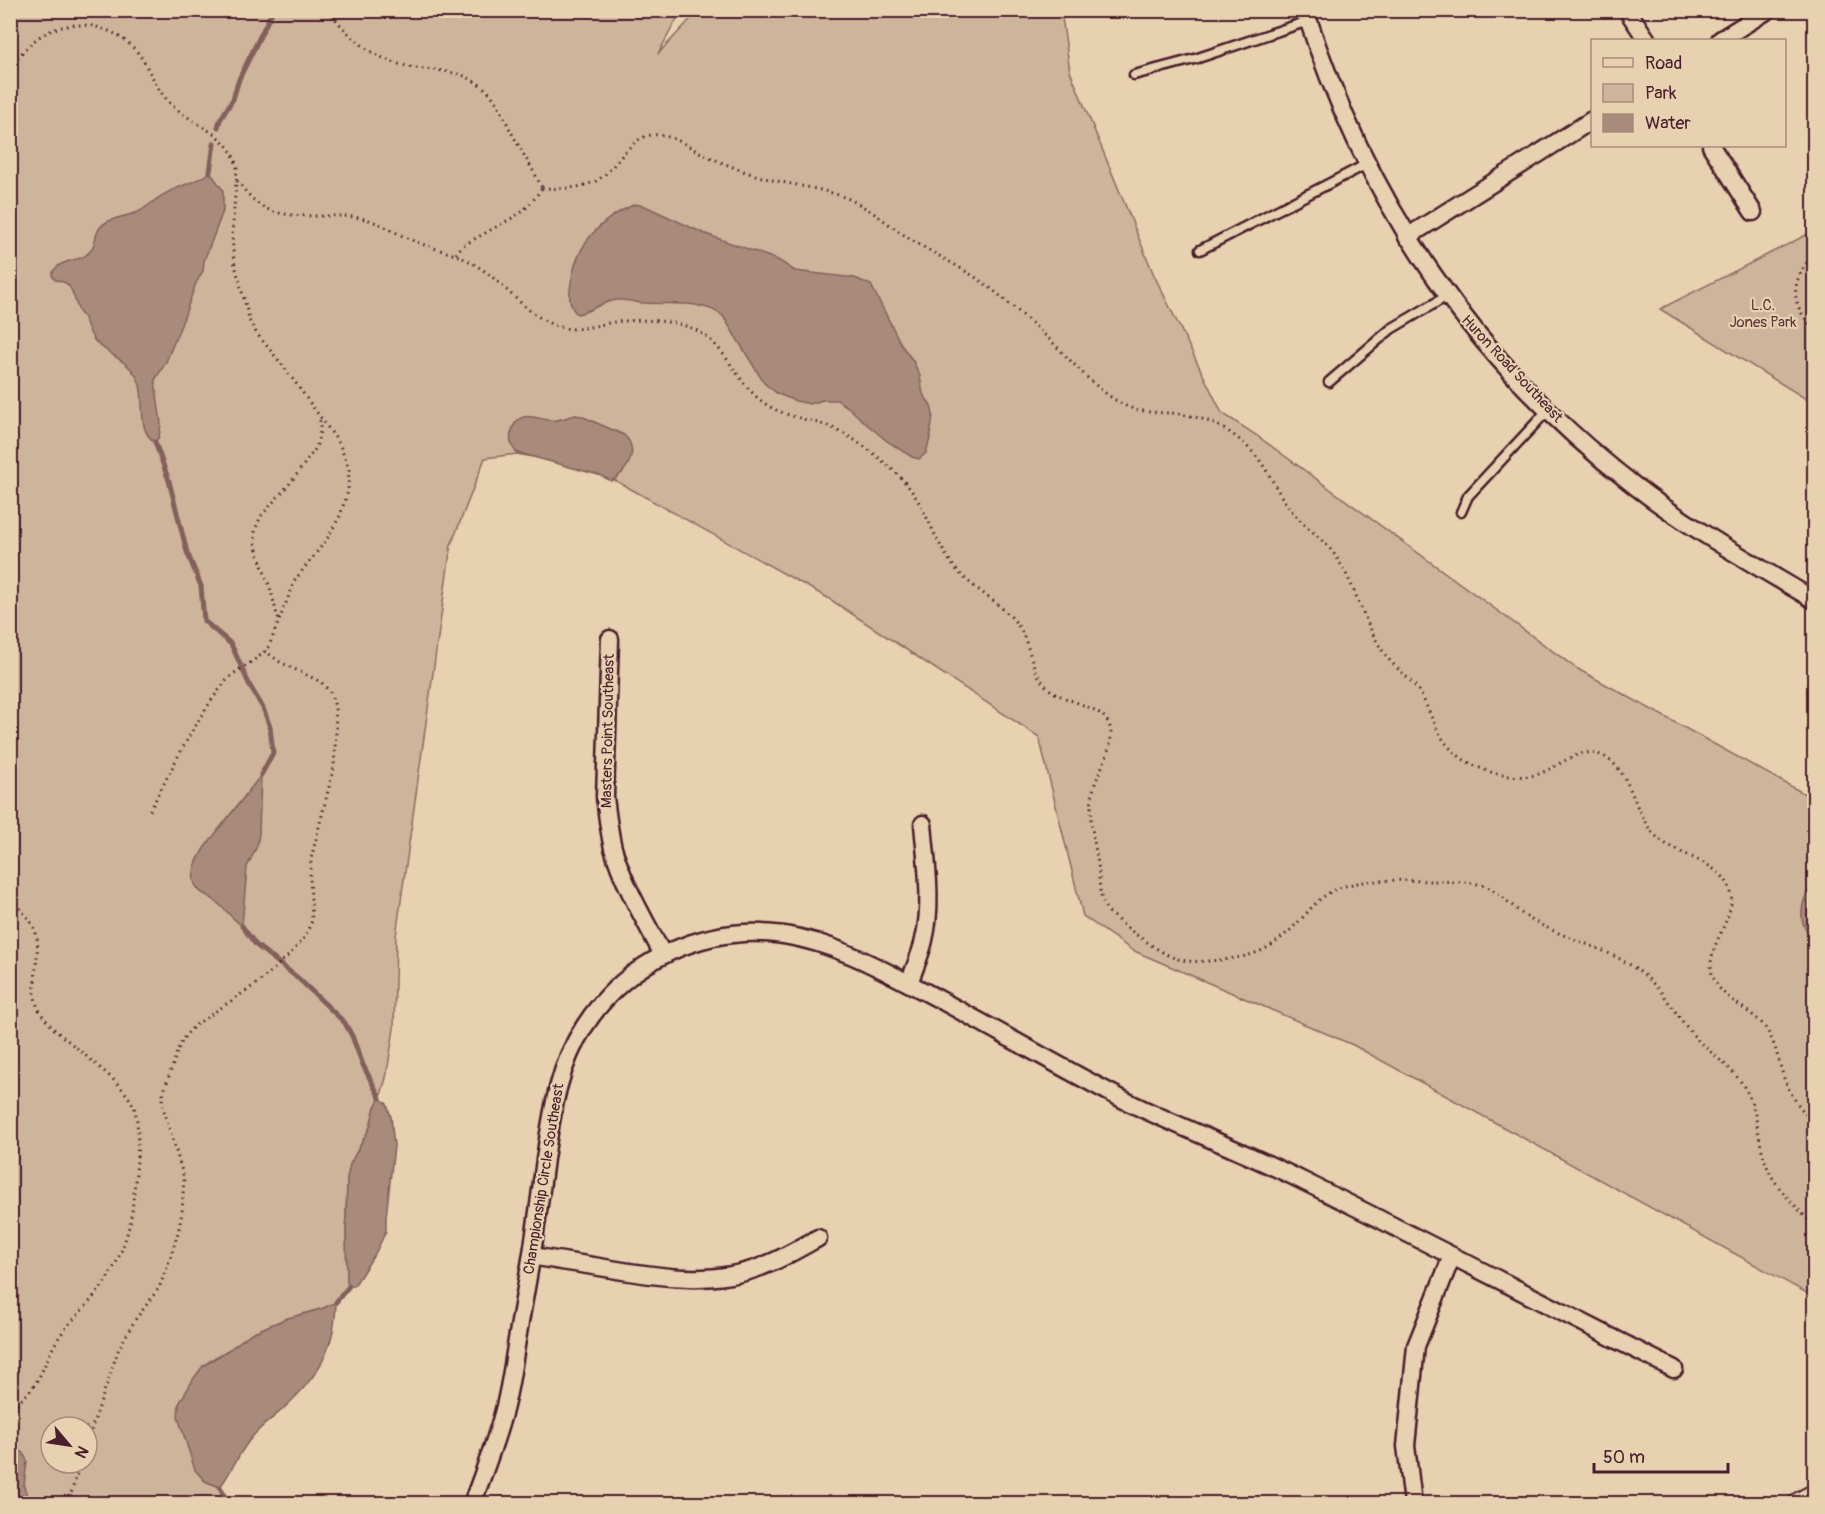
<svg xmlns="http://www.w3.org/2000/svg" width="1825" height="1514" font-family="Pangolin,sans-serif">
  <rect width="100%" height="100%" fill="#e7d1b0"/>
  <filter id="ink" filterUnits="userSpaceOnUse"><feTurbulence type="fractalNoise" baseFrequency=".0167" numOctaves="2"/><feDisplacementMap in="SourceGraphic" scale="12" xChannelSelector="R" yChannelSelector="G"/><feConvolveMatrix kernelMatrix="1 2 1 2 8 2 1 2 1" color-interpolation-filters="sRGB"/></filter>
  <g filter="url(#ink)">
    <g fill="#ceb49a" stroke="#8c6a62" stroke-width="1.5" fill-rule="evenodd">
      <path d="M10,11H681L658,54L698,11H1061L1070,71L1154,275L1222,413L1256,435L1576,668L1814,799V1297L1353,1045L1132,950L1083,916L1039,737L828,598L609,477L560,462L517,454L485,458L451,545L396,936L394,1029L386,1078L380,1098L375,1107L370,1127L347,1178L346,1224L347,1282L349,1286L336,1302L324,1308L285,1319L252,1333L230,1349L214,1358L203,1366L179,1404L205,1481L220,1487L228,1503H11ZM51,1427H87V1463H51Z"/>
      <polygon points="1814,231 1814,404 1660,309"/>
    </g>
    <g fill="#a98b7b" stroke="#83605b" stroke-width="1.5">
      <path d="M210,172L223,190V211L204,261L203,271L196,283L183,320L166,362L155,380L161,424L159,437L155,442C136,431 146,400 139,382C131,361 109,356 95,341C90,335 88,327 85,320C84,316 79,314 78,309C75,301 73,289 67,284C63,281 58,281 54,279L52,275C57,259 74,263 86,255C99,247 91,230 107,222C117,217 128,216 138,212C148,207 155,199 165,194C179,185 196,183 210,172Z"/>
      <path d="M635,204L645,206L703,233L778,260L795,271L855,278L871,285L902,346L913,361L920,376L923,394L931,405L933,415L930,438L926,453L919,459L912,457L887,441L864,422L848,407L837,400H823L810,404L796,401L778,394L764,383L723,316C700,299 672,305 645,303C636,303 626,299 617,300C602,301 591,312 577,314C568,305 569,295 571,283C577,243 599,220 635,204Z"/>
      <path d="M576,415L581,416L624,435C640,450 628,472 611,481L602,476L516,452C510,445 509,438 512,430C520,405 541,423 557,420C564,419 569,416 576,415Z"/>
      <path d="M261,775L259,833L257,846L247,867L242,926C232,918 224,908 214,900C210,896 203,895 199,890C187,879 197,859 205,847Z"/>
      <path d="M1814,885V937C1812,935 1809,933 1807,931C1797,918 1803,893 1814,885Z"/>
      <polygon points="380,1098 387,1104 391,1117 394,1146 386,1217 386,1231 376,1252 354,1286 349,1286 347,1282 346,1224 347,1178 350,1164 370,1127 375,1107"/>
      <path d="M336,1302C335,1350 318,1377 283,1409C273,1418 261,1426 252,1437C239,1452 232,1471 220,1487L205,1481L195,1470L178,1417L179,1404L194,1378L203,1366L230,1349L252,1333L285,1319L324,1308Z"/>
      <polygon points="11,1448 23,1452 27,1461 24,1486 29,1503 11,1503"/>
    </g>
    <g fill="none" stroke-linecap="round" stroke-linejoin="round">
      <g stroke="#83605b" stroke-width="5">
        <polyline points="218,127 220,120 233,99 239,79 273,10"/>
        <polyline points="210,172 214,143"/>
        <polyline points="155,442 169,481 187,552 201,586 204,621 231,644 250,686 263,708 270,727 273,753 261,775"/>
        <polyline points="242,926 256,945 299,979 345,1023 352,1036 363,1065 380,1098"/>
        <polyline points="336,1302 349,1286"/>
        <polyline points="220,1487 228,1504"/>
      </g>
      <defs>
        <g id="service">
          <polyline points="1134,75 1198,58 1308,21"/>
          <polyline points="1200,250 1367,164"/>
          <polyline points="1329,382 1391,329 1447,296"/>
          <polyline points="1461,512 1468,496 1548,410"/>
        </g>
        <g id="minor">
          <path d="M1305,10C1367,204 1474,362 1635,486C1691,529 1754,564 1814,600"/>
          <polyline points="1627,10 1647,40"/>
          <polyline points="1720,40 1768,10"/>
          <polyline points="1711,146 1753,212"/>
          <polyline points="1407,237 1592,120"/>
          <path d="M610,639L605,797C607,814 609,831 613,848C624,886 645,920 663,955"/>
          <path d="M909,983C914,969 921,954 924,940C933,902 926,862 923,824"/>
          <path d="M532,1256C560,1261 589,1265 617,1270C655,1276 693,1282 731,1275C763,1270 791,1253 818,1238"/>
          <polyline points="1413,1503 1406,1446 1416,1346 1452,1256"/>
          <path d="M472,1504C484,1471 497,1439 505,1406C510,1386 513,1366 516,1346C521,1315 527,1284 532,1253C537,1221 541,1190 545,1159C552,1113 558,1067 584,1027C626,961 705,923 784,935C837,943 887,972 935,997C998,1031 1060,1067 1124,1100C1183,1129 1246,1152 1305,1182C1429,1243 1551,1307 1674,1369"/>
        </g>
        <polyline id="secondary" points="1801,1504 1814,1497"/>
      </defs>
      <use href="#service" stroke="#4a1f2b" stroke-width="13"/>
      <use href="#minor" stroke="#4a1f2b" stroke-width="21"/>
      <use href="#secondary" stroke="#4a1f2b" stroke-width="28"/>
      <g stroke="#4a1f2b" stroke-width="3" stroke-dasharray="1.5 4.5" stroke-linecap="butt">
        <path d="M328,10C351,39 373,59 410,67C438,72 460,68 484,88C500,101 505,122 515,139C524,156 534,171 542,188"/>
        <path d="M10,67C19,56 28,45 39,37C71,16 113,23 138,53C150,69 155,88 170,103C191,125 232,134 237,168L232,236L234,261L250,322L257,334L284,367L339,443L349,468L348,491L340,516L327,539L295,580L269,646C259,661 238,667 226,681C194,721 172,769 148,814"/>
        <path d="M237,181C244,189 251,199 260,205C288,224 336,210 369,220C386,226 402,237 419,243C440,251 461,254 480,268C506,285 530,319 560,327C579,332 596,325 614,322C638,319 668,319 691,328C723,340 734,378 759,399C780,417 806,418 830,427C854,437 875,454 894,471C925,499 929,532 952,564C969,588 999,600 1017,624C1030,642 1030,667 1044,684C1059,703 1100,703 1109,724C1117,744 1099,769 1094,787C1087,814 1094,838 1098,864C1100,878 1098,895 1105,907C1112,919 1153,947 1166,954C1180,962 1194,962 1209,961C1258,957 1271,951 1305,915C1315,903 1324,894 1339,888C1369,877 1406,881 1438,881C1452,882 1468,881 1482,885C1500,891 1511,907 1527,917C1563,940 1612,947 1645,976C1665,993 1677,1016 1694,1036C1711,1055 1736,1069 1747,1092C1759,1115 1757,1142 1767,1166C1776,1190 1799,1208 1814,1227"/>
        <path d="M542,188C561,189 579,189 596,181C619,168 630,131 660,135C675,137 688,146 701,153C718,161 734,168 752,174C783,185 818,186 849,199C871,209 890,226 910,239C936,255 963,268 988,286C1009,303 1030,321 1050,340C1071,360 1091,385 1117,401C1133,412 1150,412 1169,413C1204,415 1233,429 1256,456C1270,472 1277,493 1291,510C1307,530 1326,539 1340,563C1357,591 1365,625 1384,653C1394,668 1411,678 1420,693C1431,712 1435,733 1451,749C1470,769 1508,781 1535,775C1558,769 1578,744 1603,756C1632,771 1632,809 1652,832C1670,853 1701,856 1721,875C1750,904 1709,937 1711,968C1713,997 1750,1007 1765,1027C1776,1043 1778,1061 1784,1078C1791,1096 1801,1110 1814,1123"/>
        <path d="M1814,253C1791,281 1788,302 1814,329"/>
        <polyline points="456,254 462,246 521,213 532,202 542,188"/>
        <polyline points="278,619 271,591 258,554 255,542 255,530 261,516 291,482 316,448 320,432 320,420"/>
        <path d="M10,900C46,931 37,940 35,982C35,989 34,997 37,1005C44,1023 62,1036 77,1048C95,1065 120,1081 132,1103C144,1124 134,1187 132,1212C127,1242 115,1272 95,1295C85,1308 72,1320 62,1333C42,1360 43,1389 10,1407"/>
        <polyline points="87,1442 119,1348 135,1320 159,1288 167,1267 178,1233 182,1213 184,1178 163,1107 163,1094 178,1049 185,1036 194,1026 259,982 288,956 303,940 312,921 310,878 311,859 334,767 336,731 335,706 330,692 321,682 280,662 265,651"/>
        <polyline points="68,1504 80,1463"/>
      </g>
      <use href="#service" stroke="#e7d1b0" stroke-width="8"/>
      <use href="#minor" stroke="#e7d1b0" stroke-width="16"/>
      <use href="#secondary" stroke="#e7d1b0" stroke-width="24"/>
    </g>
  </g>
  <g text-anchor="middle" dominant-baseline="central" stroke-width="4.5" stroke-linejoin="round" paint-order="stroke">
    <g font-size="15" fill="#5e353c" stroke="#e7d1b0">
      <text x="1763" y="305">L.C.<tspan x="1763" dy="17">Jones Park</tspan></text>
    </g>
    <g font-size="15" fill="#4a1f2b" stroke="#e7d1b0">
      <text transform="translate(1512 369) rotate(47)">Huron Road Southeast</text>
      <text transform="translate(608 731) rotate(-89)">Masters Point Southeast</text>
      <text transform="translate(544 1179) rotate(-81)">Championship Circle Southeast</text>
    </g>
  </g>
  <rect width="1825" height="1514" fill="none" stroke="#e7d1b0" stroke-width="36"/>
  <rect x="18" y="18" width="1789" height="1478" fill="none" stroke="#4a1f2b" stroke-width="2" filter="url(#ink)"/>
  <rect x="1591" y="39" width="195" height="108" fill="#e7d1b0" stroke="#a88a7b" stroke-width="1.5"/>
  <rect x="1603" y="58" width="30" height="9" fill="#e7d1b0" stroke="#a88a7b" stroke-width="1.5"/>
  <text x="1645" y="69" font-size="18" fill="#4a1f2b">Road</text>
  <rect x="1603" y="84" width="30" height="18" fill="#ceb49a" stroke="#a88a7b" stroke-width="1.5"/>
  <text x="1645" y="99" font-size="18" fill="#4a1f2b">Park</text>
  <rect x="1603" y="114" width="30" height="18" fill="#a98b7b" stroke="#a88a7b" stroke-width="1.5"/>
  <text x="1645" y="129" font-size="18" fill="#4a1f2b">Water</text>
  <g transform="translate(69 1445) rotate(119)"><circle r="28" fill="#e7d1b0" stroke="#a88a7b" stroke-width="1.5"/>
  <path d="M0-4.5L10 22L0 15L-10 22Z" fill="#4a1f2b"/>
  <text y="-9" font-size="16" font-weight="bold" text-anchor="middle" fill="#4a1f2b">N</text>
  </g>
  <path d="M1594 1463v9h134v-9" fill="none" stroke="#4a1f2b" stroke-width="3"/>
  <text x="1603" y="1463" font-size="18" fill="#4a1f2b" stroke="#e7d1b0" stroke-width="4.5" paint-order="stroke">50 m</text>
</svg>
